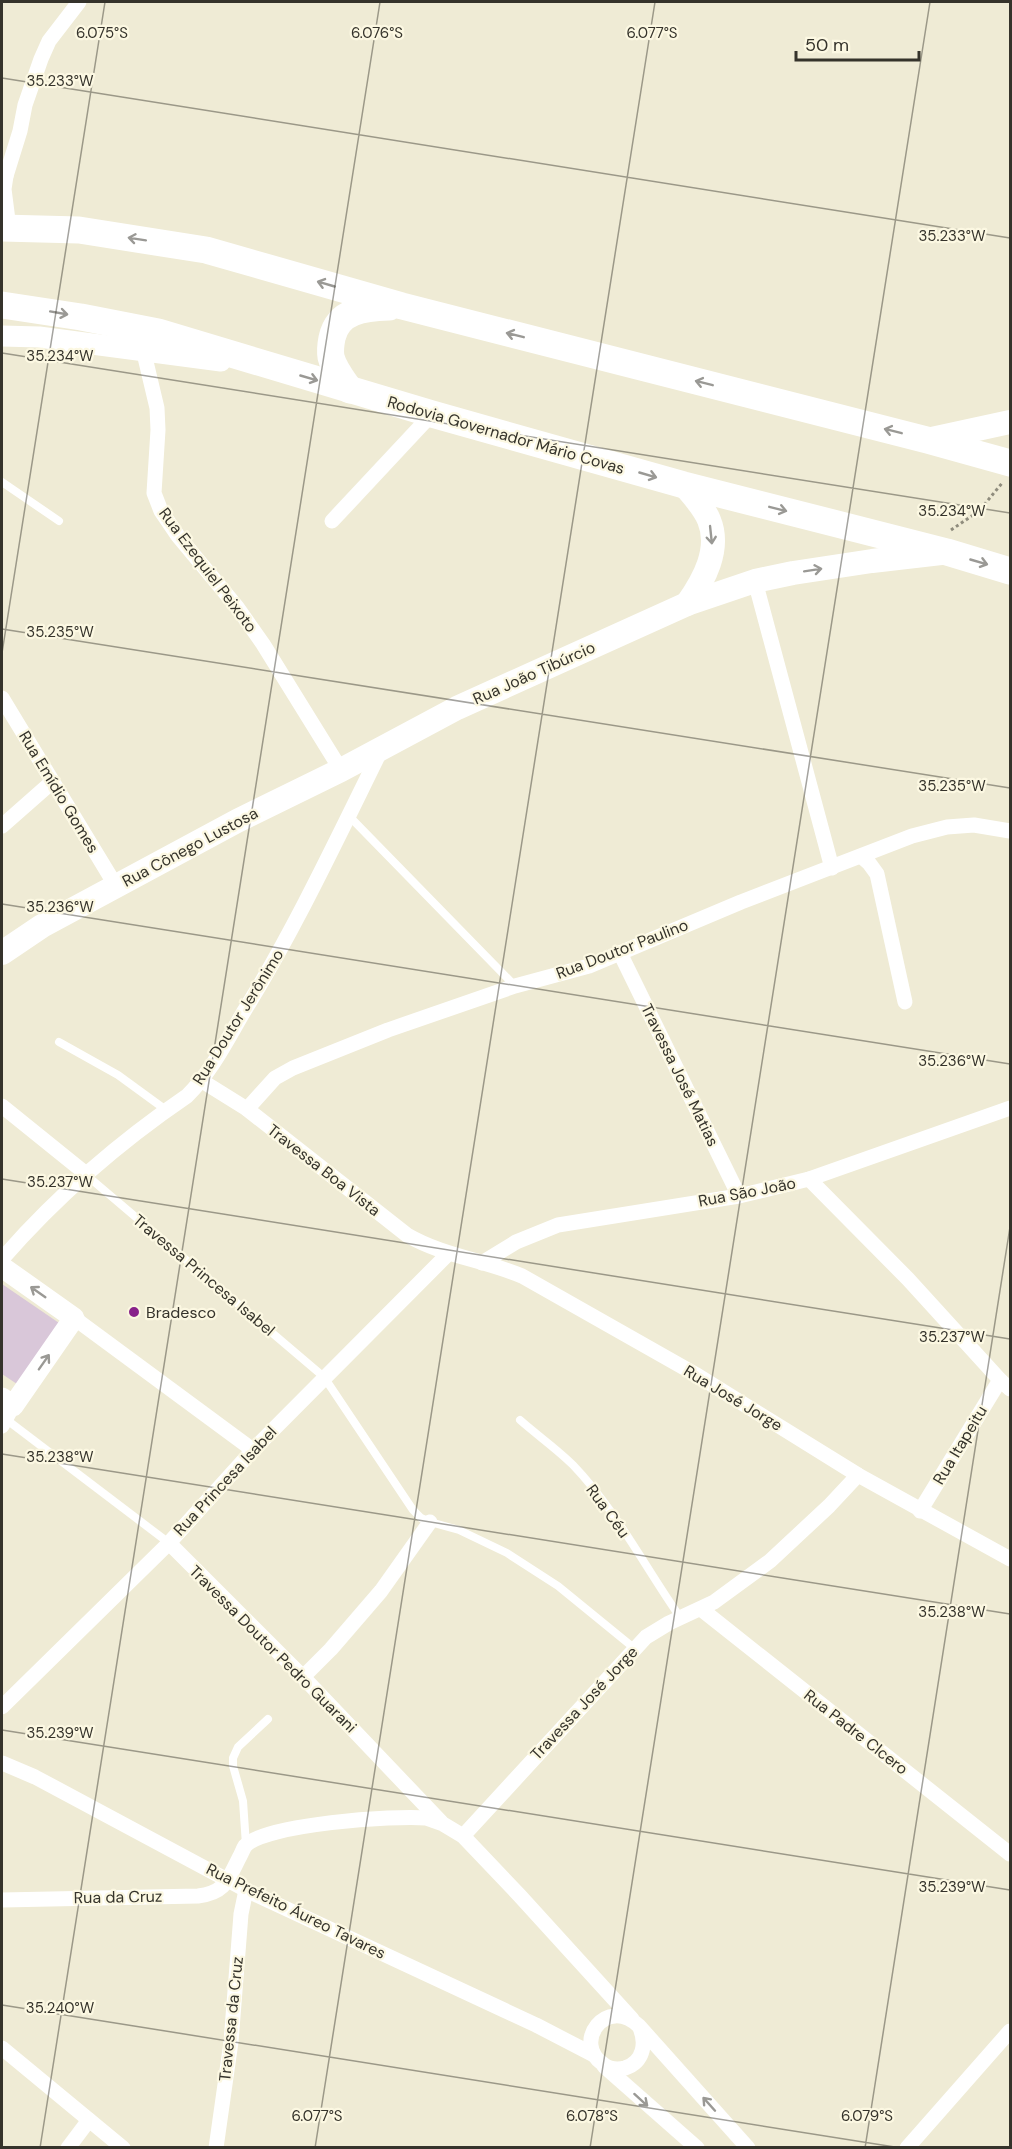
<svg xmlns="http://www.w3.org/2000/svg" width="1012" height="2149" font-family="'DM Sans',sans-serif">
  <rect width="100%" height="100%" fill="#efebd5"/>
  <polygon fill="#d9c7d9" points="2,1284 62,1325 17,1384 2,1374"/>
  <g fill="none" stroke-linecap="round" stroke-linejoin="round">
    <polyline stroke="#8f8c7d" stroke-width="3" stroke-dasharray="3 3" stroke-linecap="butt" points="951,530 979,511 1003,482"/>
    <g stroke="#fff" stroke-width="8">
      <polyline points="2,482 59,521"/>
      <polyline points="349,816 515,986"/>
      <polyline points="59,1042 118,1075 166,1110"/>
      <polyline points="85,1174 324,1377 413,1510 421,1518 430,1522 459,1530 507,1553 558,1586 634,1648"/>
      <polyline points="7,1420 169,1543"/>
      <path d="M520,1420C537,1435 557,1449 573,1465C616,1510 645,1567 680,1617"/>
      <polyline points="246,1845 243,1801 233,1766 233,1758 238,1747 268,1719"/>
    </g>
    <g stroke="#fff" stroke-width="15">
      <polyline points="2,175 6,176 4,189 9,228"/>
      <polyline points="6,176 20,131 25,105 41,59 49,41 79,2"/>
      <polyline points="143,349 157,408 158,430 154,493 161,511 178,536 237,607 263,644 341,770"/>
      <polyline points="332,521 432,414"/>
      <polyline points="755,581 832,868"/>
      <polyline points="2,698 116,886"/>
      <polyline points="2,826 52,782"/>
      <polyline points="861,856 869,863 877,874 905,1002"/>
      <polyline points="620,953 739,1196"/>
      <path d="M202,1081L247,1109L407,1235C443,1256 484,1260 522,1276L695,1374L858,1475L1010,1559"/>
      <polyline points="2,1106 85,1173"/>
      <polyline points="247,1109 275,1078 293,1068 388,1030 515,986 589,966 741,902 912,836 947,827 974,825 1010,831"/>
      <polyline points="809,1179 908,1279 1000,1380 1010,1389"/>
      <path d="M2,1259C57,1196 118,1143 187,1096C211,1072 226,1042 243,1013C295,929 337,839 381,750"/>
      <polyline points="482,1263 516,1242 558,1225 739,1196 809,1179 1010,1108"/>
      <polyline points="74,1318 253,1450"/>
      <polyline points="2,1426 13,1406"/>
      <polyline points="920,1511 1000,1380"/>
      <polyline points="169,1543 303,1677 441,1822"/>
      <polyline points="701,1609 1010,1854"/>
      <polyline points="303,1677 331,1649 381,1591 430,1522"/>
      <polyline points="2,1707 169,1543 253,1450 448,1254"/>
      <polyline points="2,1763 35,1777 246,1890 536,2025 594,2055"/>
      <polyline points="463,1836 646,1637 669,1623 714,1602 770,1561 829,1506 858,1475"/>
      <path d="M2,1900L198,1896C225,1893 228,1880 239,1858C241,1855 243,1849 245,1846C264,1824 396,1815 426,1818L443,1824L463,1836L520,1896L632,2019"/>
      <path d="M639,2026C647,2042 644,2062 625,2068C617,2070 609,2069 603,2064C572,2043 606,1995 639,2026L748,2148"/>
      <polyline points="2,2048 123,2148"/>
      <polyline points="604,2066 697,2148"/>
      <polyline points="68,2148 89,2120"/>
      <polyline points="216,2148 231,2042 241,1914 246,1890"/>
      <polyline points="907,2148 1010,2031"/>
    </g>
    <g stroke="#fff" stroke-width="21">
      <polyline points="2,336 39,337 221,361"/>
      <polyline points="2,1267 74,1318 13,1406 2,1398"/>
    </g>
    <g stroke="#fff" stroke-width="24">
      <polyline points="927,440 1010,422"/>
      <path d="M684,485C692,495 704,507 709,520C721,549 704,580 687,604"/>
      <polyline points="2,953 42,926 237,821 341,770 457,708 687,604 755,581 793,573 872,561 941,553"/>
    </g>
    <g stroke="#fff" stroke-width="27">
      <polyline points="2,228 79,230 206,250 402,306 927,440 1010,463"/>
      <polyline points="2,305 81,317 158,332 432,414 684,485 947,552 1010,571"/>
      <path d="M350,390C343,380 334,369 331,357C330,351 331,343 332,338C338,310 365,308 389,307"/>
    </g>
  </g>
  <defs><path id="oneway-shaft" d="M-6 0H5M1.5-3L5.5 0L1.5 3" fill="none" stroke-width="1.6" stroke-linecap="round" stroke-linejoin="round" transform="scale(1.5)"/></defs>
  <g stroke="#9a9995">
    <use href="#oneway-shaft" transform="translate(137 239) rotate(-171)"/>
    <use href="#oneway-shaft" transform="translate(326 284) rotate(-164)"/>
    <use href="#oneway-shaft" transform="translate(59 313) rotate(10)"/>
    <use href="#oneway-shaft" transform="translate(515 335) rotate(-166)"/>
    <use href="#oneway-shaft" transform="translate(309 378) rotate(16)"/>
    <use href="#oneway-shaft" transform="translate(704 383) rotate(-166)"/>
    <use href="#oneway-shaft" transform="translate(893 431) rotate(-166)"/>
    <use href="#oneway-shaft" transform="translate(648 475) rotate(16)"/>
    <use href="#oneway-shaft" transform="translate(778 509) rotate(14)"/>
    <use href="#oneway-shaft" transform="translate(711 535) rotate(84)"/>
    <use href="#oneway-shaft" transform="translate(979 562) rotate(16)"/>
    <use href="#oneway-shaft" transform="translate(813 570) rotate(-9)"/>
    <use href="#oneway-shaft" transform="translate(38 1292) rotate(-145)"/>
    <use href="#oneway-shaft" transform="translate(44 1362) rotate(-55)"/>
    <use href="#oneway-shaft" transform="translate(641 2100) rotate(42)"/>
    <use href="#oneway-shaft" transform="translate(709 2104) rotate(-132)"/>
  </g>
  <path fill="none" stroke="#35332b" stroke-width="1.5" stroke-opacity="0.45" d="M2,78L1010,238M2,353L1010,513M2,629L1010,788M2,653L105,2M2,904L1010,1064M2,1179L1010,1339M2,1454L1010,1614M2,1730L1010,1890M2,2005L901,2148M40,2148L380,2M315,2148L655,2M590,2148L930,2M865,2148L1010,1227"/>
  <circle fill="#88228a" stroke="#fcf8e2" stroke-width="2" cx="134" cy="1312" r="6"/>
  <g text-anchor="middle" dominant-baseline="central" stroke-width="4.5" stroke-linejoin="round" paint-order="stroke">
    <g font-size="16" fill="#35332b" stroke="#fcf8e2">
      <text transform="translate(506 435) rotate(16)">Rodovia Governador Mário Covas</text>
      <text transform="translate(208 570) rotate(53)">Rua Ezequiel Peixoto</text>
      <text transform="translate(534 673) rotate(-24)">Rua João Tibúrcio</text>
      <text transform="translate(59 792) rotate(59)">Rua Emídio Gomes</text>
      <text transform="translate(190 847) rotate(-28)">Rua Cônego Lustosa</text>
      <text transform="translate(622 949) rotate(-21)">Rua Doutor Paulino</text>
      <text transform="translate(238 1017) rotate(-58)">Rua Doutor Jerônimo</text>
      <text transform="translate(680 1075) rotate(64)">Travessa José Matias</text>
      <text transform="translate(324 1170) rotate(38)">Travessa Boa Vista</text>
      <text transform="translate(747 1192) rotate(-11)">Rua São João</text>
      <text transform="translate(204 1275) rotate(40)">Travessa Princesa Isabel</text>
      <text transform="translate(733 1398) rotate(31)">Rua José Jorge</text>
      <text transform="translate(960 1445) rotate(-59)">Rua Itapeitu</text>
      <text transform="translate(225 1481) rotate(-47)">Rua Princesa Isabel</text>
      <text transform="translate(608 1511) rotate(54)">Rua Céu</text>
      <text transform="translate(273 1649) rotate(45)">Travessa Doutor Pedro Guarani</text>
      <text transform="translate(584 1703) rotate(-47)">Travessa José Jorge</text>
      <text transform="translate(856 1732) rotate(38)">Rua Padre Clcero</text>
      <text transform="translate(118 1897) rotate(-1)">Rua da Cruz</text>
      <text transform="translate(296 1911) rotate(26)">Rua Prefeito Áureo Tavares</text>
      <text transform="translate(231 2019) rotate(-84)">Travessa da Cruz</text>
    </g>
    <g font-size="16" fill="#35332b" stroke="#fcf8e2" text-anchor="start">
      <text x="146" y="1312">Bradesco</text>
    </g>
  </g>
  <g font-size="15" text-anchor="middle" fill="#35332b" stroke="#fcf8e2" stroke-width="4.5" stroke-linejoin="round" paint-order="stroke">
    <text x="102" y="38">6.075°S</text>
    <text x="377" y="38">6.076°S</text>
    <text x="652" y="38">6.077°S</text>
    <text x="60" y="86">35.233°W</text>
    <text x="952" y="241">35.233°W</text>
    <text x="60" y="361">35.234°W</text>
    <text x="952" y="516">35.234°W</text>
    <text x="60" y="637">35.235°W</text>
    <text x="952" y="791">35.235°W</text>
    <text x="60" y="912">35.236°W</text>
    <text x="952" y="1066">35.236°W</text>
    <text x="60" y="1187">35.237°W</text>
    <text x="952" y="1342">35.237°W</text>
    <text x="60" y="1462">35.238°W</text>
    <text x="952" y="1617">35.238°W</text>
    <text x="60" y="1738">35.239°W</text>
    <text x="952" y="1892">35.239°W</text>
    <text x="60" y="2013">35.240°W</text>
    <text x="317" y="2121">6.077°S</text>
    <text x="592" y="2121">6.078°S</text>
    <text x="867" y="2121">6.079°S</text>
  </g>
  <rect width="1012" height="2149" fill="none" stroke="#35332b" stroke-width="6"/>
  <path d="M796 51v9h123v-9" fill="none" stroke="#35332b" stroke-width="3"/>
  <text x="805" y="51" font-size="18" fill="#35332b" stroke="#fcf8e2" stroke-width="4.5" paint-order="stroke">50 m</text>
</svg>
